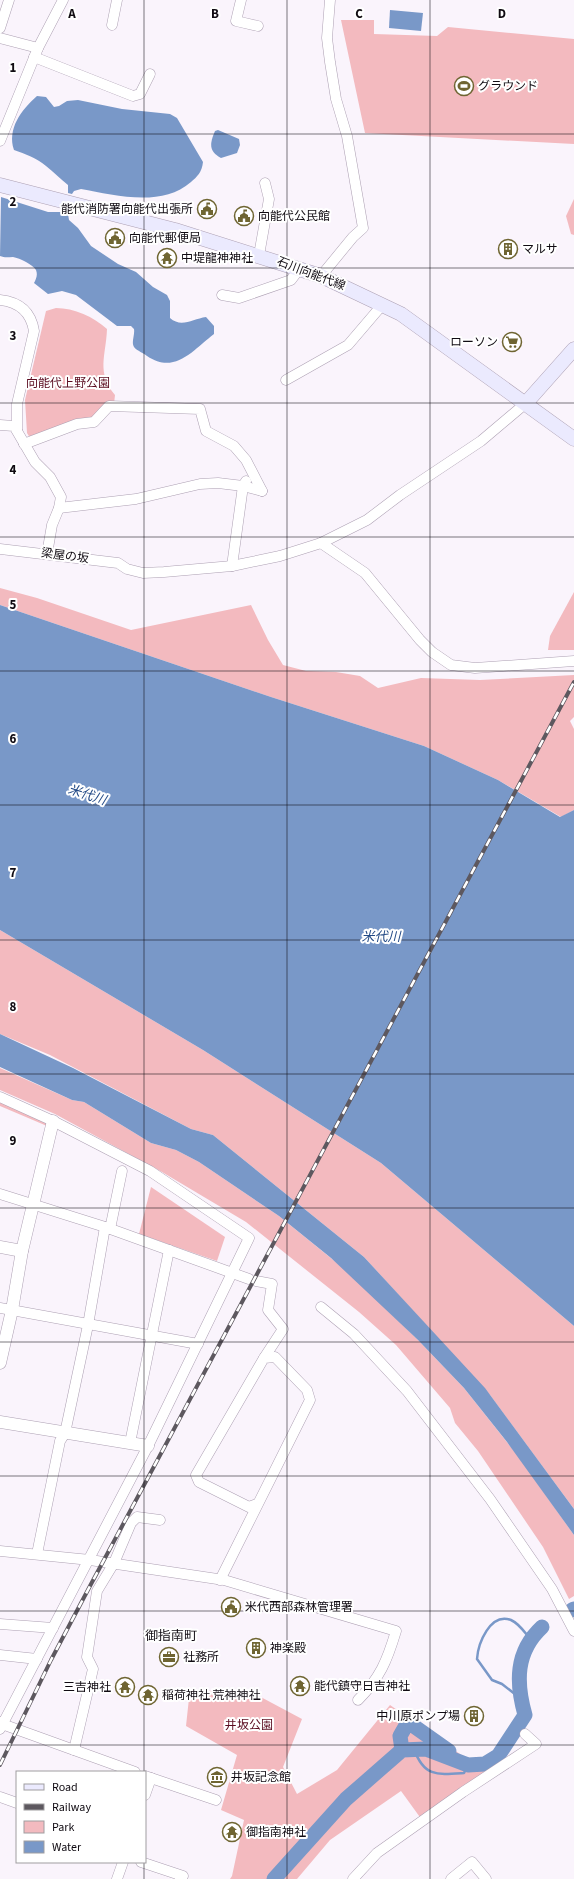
<svg xmlns="http://www.w3.org/2000/svg" width="574" height="1879" font-family="'Source Sans 3','Noto Sans JP',sans-serif">
  <rect width="100%" height="100%" fill="#faf4fc"/>
  <g fill="#f3babf">
    <polygon points="341,20 374,20 374,34 437,36 448,27 574,39 574,144 365,133"/>
    <polygon points="574,199 574,235 571,234 566,216"/>
    <path d="M56,308C74,308 94,317 107,329C106,356 96,372 115,395L114,404L92,419L32,441L27,433L25,400L46,311Z"/>
    <polygon points="0,588 37,598 131,630 251,605 268,640 283,665 306,671 336,672 360,676 378,688 421,678 480,680 574,675 574,717 570,721 574,729 574,810 561,817 498,780 424,746 271,697 0,605"/>
    <polygon points="574,592 574,650 548,650 550,636"/>
    <polygon points="0,930 203,1050 381,1163 574,1326 574,1509 490,1395 364,1257 213,1135 191,1129 50,1055 0,1034"/>
    <polygon points="0,1068 72,1100 84,1102 151,1143 176,1150 199,1162 279,1216 348,1272 418,1340 464,1388 518,1456 574,1535 574,1596 569,1599 543,1547 478,1451 455,1423 450,1408 396,1345 359,1312 246,1222 162,1172 55,1114 0,1090"/>
    <polygon points="0,1102 48,1122 47,1126 0,1106"/>
    <polygon points="151,1187 225,1237 217,1261 139,1234"/>
    <polygon points="190,1689 257,1695 302,1719 283,1767 297,1794 337,1770 390,1705 490,1775 422,1820 401,1791 330,1840 297,1879 230,1879 232,1876 244,1820 221,1810 237,1755 186,1726"/>
  </g>
  <g fill="#7998c8">
    <polygon points="390,10 423,13 421,31 389,28"/>
    <path d="M37,96L46,97L54,107L59,106L67,101L78,100L122,109L170,114L177,118L203,162C202,172 197,177 191,182C161,208 115,195 81,189L74,191L72,194L68,193V185C60,179 54,172 46,166C37,158 25,154 14,150C7,129 21,110 37,96Z"/>
    <path d="M218,130L239,139L240,145L237,153L221,158C208,151 210,143 215,131Z"/>
    <path d="M1,197L48,212H65L68,214L69,220L78,228L91,246L118,264L136,272L153,287L167,295L170,301V318C181,328 193,319 206,317L214,326V334C193,350 175,375 147,356C144,353 137,351 134,347C131,342 135,335 134,329L131,326H117L76,295L62,291L48,294L34,283C36,279 38,275 36,270C33,265 20,258 13,257C8,257 5,258 0,256Z"/>
    <polygon points="0,605 271,697 424,746 498,780 560,817 574,810 574,1326 381,1163 203,1050 0,930"/>
    <polygon points="0,1034 73,1068 191,1129 213,1135 364,1257 485,1388 574,1509 574,1535 507,1442 464,1388 418,1340 331,1258 279,1216 199,1162 176,1150 151,1143 84,1102 72,1100 0,1067"/>
  </g>
  <g fill="none" stroke-linecap="round" stroke-linejoin="round">
    <g stroke="#7998c8" stroke-width="2.5">
      <path d="M520,1698L502,1684L492,1680L477,1659C478,1644 490,1612 511,1620C520,1624 525,1633 531,1640"/>
      <path d="M414,1749C424,1777 437,1775 464,1773L468,1765"/>
    </g>
    <g stroke="#7998c8" stroke-width="15">
      <polyline points="572,1610 574,1609"/>
      <polyline points="402,1750 400,1736 408,1722 449,1751"/>
      <path d="M274,1879L346,1799L402,1750L426,1749L468,1765L485,1764L498,1756L525,1715C516,1683 515,1652 542,1627"/>
    </g>
    <defs>
      <g id="minor">
        <polyline points="241,0 236,21 258,26"/>
        <polyline points="112,25 117,0"/>
        <polyline points="0,28 9,0"/>
        <polyline points="0,38 38,48"/>
        <polyline points="34,57 133,96 140,94 150,74"/>
        <polyline points="0,141 38,48 63,0"/>
        <polyline points="259,255 269,199 265,183"/>
        <polyline points="321,276 353,237 363,228 347,136 336,99 330,62 327,38 330,0"/>
        <polyline points="222,295 239,298 291,280 300,268"/>
        <path d="M0,300C19,302 31,312 34,331L17,404V430"/>
        <polyline points="286,380 348,345 383,304"/>
        <polyline points="0,425 14,426 35,462 50,477 61,497 59,508 52,525 47,554"/>
        <polyline points="24,444 77,424 94,422 109,406 200,409 206,431 234,446 246,460 262,491"/>
        <polyline points="59,508 136,499 200,484 218,483 243,486 262,491"/>
        <polyline points="321,543 365,573 420,640 432,652 451,665 475,668 574,661"/>
        <polyline points="0,549 118,563 127,569 143,573 164,572 232,566 280,556 321,543 367,520 400,495 481,441 526,403"/>
        <polyline points="232,566 243,486 246,481"/>
        <polyline points="0,1097 53,1121 150,1171 249,1238 148,1446 0,1729"/>
        <polyline points="0,1194 105,1227 249,1279"/>
        <polyline points="110,1229 122,1171"/>
        <polyline points="256,1281 272,1284 268,1310 283,1329 264,1358"/>
        <polyline points="321,1307 354,1334 407,1391 490,1499 552,1589 574,1631"/>
        <polyline points="0,1308 198,1344"/>
        <polyline points="130,1443 169,1250"/>
        <path d="M0,1551L90,1560L224,1580L396,1631C387,1661 380,1678 358,1700"/>
        <polyline points="37,1554 60,1441 65,1433 88,1325 105,1227"/>
        <polyline points="220,1580 310,1400 307,1390 275,1357 264,1358 196,1475 199,1482 249,1507 257,1504"/>
        <polyline points="0,1624 53,1628"/>
        <polyline points="0,1655 37,1659"/>
        <polyline points="2,1724 135,1772"/>
        <polyline points="74,1750 93,1669 87,1657 97,1591 114,1563 131,1523 137,1517 160,1520"/>
        <polyline points="145,1776 216,1800"/>
        <polyline points="145,1795 151,1778"/>
        <polyline points="0,1797 17,1803"/>
        <polyline points="141,1862 183,1876 180,1879"/>
        <polyline points="117,1879 123,1862"/>
        <polyline points="353,1879 377,1853 463,1792 536,1744 525,1734"/>
        <polyline points="451,1879 472,1862 486,1879"/>
      </g>
      <g id="tertiary">
        <polyline points="0,1247 22,1251"/>
        <polyline points="0,1363 12,1310 22,1251 53,1121"/>
        <polyline points="0,1422 148,1446"/>
        <polyline points="0,1723 2,1724"/>
      </g>
      <g id="secondary">
        <polyline points="0,185 175,230 321,276 401,314 574,439"/>
        <polyline points="526,403 574,349"/>
      </g>
    </defs>
    <use href="#minor" stroke="#ada0b3" stroke-width="11"/>
    <use href="#tertiary" stroke="#ada0b3" stroke-width="13"/>
    <use href="#secondary" stroke="#ada0b3" stroke-width="15"/>
    <use href="#minor" stroke="#fff" stroke-width="10"/>
    <use href="#tertiary" stroke="#fff" stroke-width="12"/>
    <use href="#secondary" stroke="#ebeafe" stroke-width="14"/>
    <defs>
      <polyline id="rail" points="0,1765 51,1660 90,1586 574,682"/>
    </defs>
    <use href="#rail" stroke="#5d585f" stroke-width="4"/>
    <use href="#rail" stroke="#fff" stroke-width="2.5" stroke-dasharray="8" stroke-linecap="butt"/>
  </g>
  <path fill="none" stroke="#100b12" stroke-width="1" stroke-opacity="0.55" d="M144,0V1772M287,0V1879M430,0V1879M0,134H574M0,268H574M0,403H574M0,537H574M0,671H574M0,805H574M0,940H574M0,1074H574M0,1208H574M0,1342H574M0,1476H574M0,1611H574M0,1745H574M144,1862V1879"/>
  <defs>
    <symbol id="stadium-ring" viewBox="-11 -11 22 22"><circle r="9.5" fill="#fff" stroke="#6f6532" stroke-width="1.5"/><path d="M0-5a6.5 5 0 1 0 0 10a6.5 5 0 1 0 0-10ZM-3.5-1.8h7v3.6h-7Z" fill="#6f6532"/></symbol>
    <symbol id="civic-ring" viewBox="-11 -11 22 22"><circle r="9.5" fill="#fff" stroke="#6f6532" stroke-width="1.5"/><path d="M-.6-6.5H3V-4.5H.6V-3L4-1V1h2V6H-6V1h2V-1L-.6-3ZM-1.2 2.5V6h2.4V2.5Z" fill="#6f6532"/></symbol>
    <symbol id="building-ring" viewBox="-11 -11 22 22"><circle r="9.5" fill="#fff" stroke="#6f6532" stroke-width="1.5"/><path d="M-4-6H4V6H1V3H-1V6H-4ZM-2.5-4.3h1.7v1.8h-1.7ZM.8-4.3h1.7v1.8H.8ZM-2.5-1h1.7V.8h-1.7ZM.8-1h1.7V.8H.8Z" fill="#6f6532"/></symbol>
    <symbol id="temple-ring" viewBox="-11 -11 22 22"><circle r="9.5" fill="#fff" stroke="#6f6532" stroke-width="1.5"/><path d="M0-6L5-2H3V0L6.5 2.5H4V6H1.5V3h-3V6H-4V2.5H-6.5L-3 0V-2H-5Z" fill="#6f6532"/></symbol>
    <symbol id="supermarket-ring" viewBox="-11 -11 22 22"><circle r="9.5" fill="#fff" stroke="#6f6532" stroke-width="1.5"/><path d="M-6-5.5h2.5l.6 2H6L4.5 2H-2.5L-4.4-4H-6ZM-1.5 3.2a1.3 1.3 0 1 0 .1 0ZM3 3.2a1.3 1.3 0 1 0 .1 0Z" fill="#6f6532"/></symbol>
    <symbol id="office-ring" viewBox="-11 -11 22 22"><circle r="9.5" fill="#fff" stroke="#6f6532" stroke-width="1.5"/><path d="M-6-3h4V-5.5h4V-3h4V5H-6ZM-1-4.5V-3h2v-1.5ZM-6 0V1H6V0Z" fill="#6f6532"/></symbol>
    <symbol id="museum-ring" viewBox="-11 -11 22 22"><circle r="9.5" fill="#fff" stroke="#6f6532" stroke-width="1.5"/><path d="M0-6L6-3V-2H-6V-3ZM-5-1h2V3h-2ZM-1-1h2V3h-2ZM3-1h2V3H3ZM-6 4H6V6H-6Z" fill="#6f6532"/></symbol>
  </defs>
  <g fill-rule="evenodd">
    <use href="#stadium-ring" x="453" y="75" width="22" height="22"/>
    <use href="#civic-ring" x="196" y="198" width="22" height="22"/>
    <use href="#civic-ring" x="233" y="205" width="22" height="22"/>
    <use href="#civic-ring" x="104" y="227" width="22" height="22"/>
    <use href="#building-ring" x="497" y="238" width="22" height="22"/>
    <use href="#temple-ring" x="156" y="247" width="22" height="22"/>
    <use href="#supermarket-ring" x="501" y="331" width="22" height="22"/>
    <use href="#civic-ring" x="220" y="1596" width="22" height="22"/>
    <use href="#building-ring" x="245" y="1637" width="22" height="22"/>
    <use href="#office-ring" x="158" y="1646" width="22" height="22"/>
    <use href="#temple-ring" x="289" y="1675" width="22" height="22"/>
    <use href="#temple-ring" x="114" y="1676" width="22" height="22"/>
    <use href="#temple-ring" x="137" y="1684" width="22" height="22"/>
    <use href="#building-ring" x="463" y="1705" width="22" height="22"/>
    <use href="#museum-ring" x="206" y="1766" width="22" height="22"/>
    <use href="#temple-ring" x="221" y="1821" width="22" height="22"/>
  </g>
  <g text-anchor="middle" dominant-baseline="central" stroke-width="4" stroke-linejoin="round" paint-order="stroke">
    <g font-size="12" fill="#100b12" stroke="#fff" text-anchor="start">
      <text x="478" y="86">グラウンド</text>
      <text x="193" y="209" text-anchor="end">能代消防署向能代出張所</text>
      <text x="258" y="216">向能代公民館</text>
      <text x="129" y="238">向能代郵便局</text>
      <text x="522" y="249">マルサ</text>
      <text x="181" y="258">中堤龍神神社</text>
      <text x="498" y="342" text-anchor="end">ローソン</text>
      <text x="245" y="1607">米代西部森林管理署</text>
      <text x="270" y="1648">神楽殿</text>
      <text x="183" y="1657">社務所</text>
      <text x="314" y="1686">能代鎮守日吉神社</text>
      <text x="111" y="1687" text-anchor="end">三吉神社</text>
      <text x="162" y="1695">稲荷神社 荒神神社</text>
      <text x="460" y="1716" text-anchor="end">中川原ポンプ場</text>
      <text x="231" y="1777">井坂記念館</text>
      <text x="246" y="1832">御指南神社</text>
    </g>
    <g font-size="12" fill="#100b12" stroke="#fff">
      <text transform="translate(311 274) rotate(21)">石川向能代線</text>
      <text transform="translate(65 556) rotate(7)">梁屋の坂</text>
    </g>
    <g font-size="12" fill="#5a0b1f" stroke="#fff">
      <text x="68" y="383">向能代上野公園</text>
      <text x="249" y="1725">井坂公園</text>
    </g>
    <g font-size="13" font-style="italic" fill="#234a86" stroke="#fff">
      <text transform="translate(87 795) rotate(18)">米代川</text>
      <text x="381" y="937">米代川</text>
    </g>
    <g font-size="13" fill="#100b12" stroke="#fff">
      <text x="171" y="1636">御指南町</text>
    </g>
  </g>
  <g font-size="13" text-anchor="middle" font-weight="bold" fill="#100b12" stroke="#fff" stroke-width="4" stroke-linejoin="round" paint-order="stroke">
    <text x="72" y="18">A</text>
    <text x="215" y="18">B</text>
    <text x="359" y="18">C</text>
    <text x="502" y="18">D</text>
    <text x="13" y="72">1</text>
    <text x="13" y="206">2</text>
    <text x="13" y="340">3</text>
    <text x="13" y="474">4</text>
    <text x="13" y="609">5</text>
    <text x="13" y="743">6</text>
    <text x="13" y="877">7</text>
    <text x="13" y="1011">8</text>
    <text x="13" y="1145">9</text>
  </g>
  <rect x="16" y="1771" width="130" height="92" fill="#ffffff" stroke="#9f9da0"/>
  <rect x="24" y="1784" width="20" height="6" fill="#ebeafe" stroke="#9f9da0"/>
  <text x="52" y="1791" font-size="12" fill="#100b12">Road</text>
  <rect x="24" y="1804" width="20" height="6" fill="#5d585f" stroke="#9f9da0"/>
  <text x="52" y="1811" font-size="12" fill="#100b12">Railway</text>
  <rect x="24" y="1821" width="20" height="12" fill="#f3babf" stroke="#9f9da0"/>
  <text x="52" y="1831" font-size="12" fill="#100b12">Park</text>
  <rect x="24" y="1841" width="20" height="12" fill="#7998c8" stroke="#9f9da0"/>
  <text x="52" y="1851" font-size="12" fill="#100b12">Water</text>
</svg>
